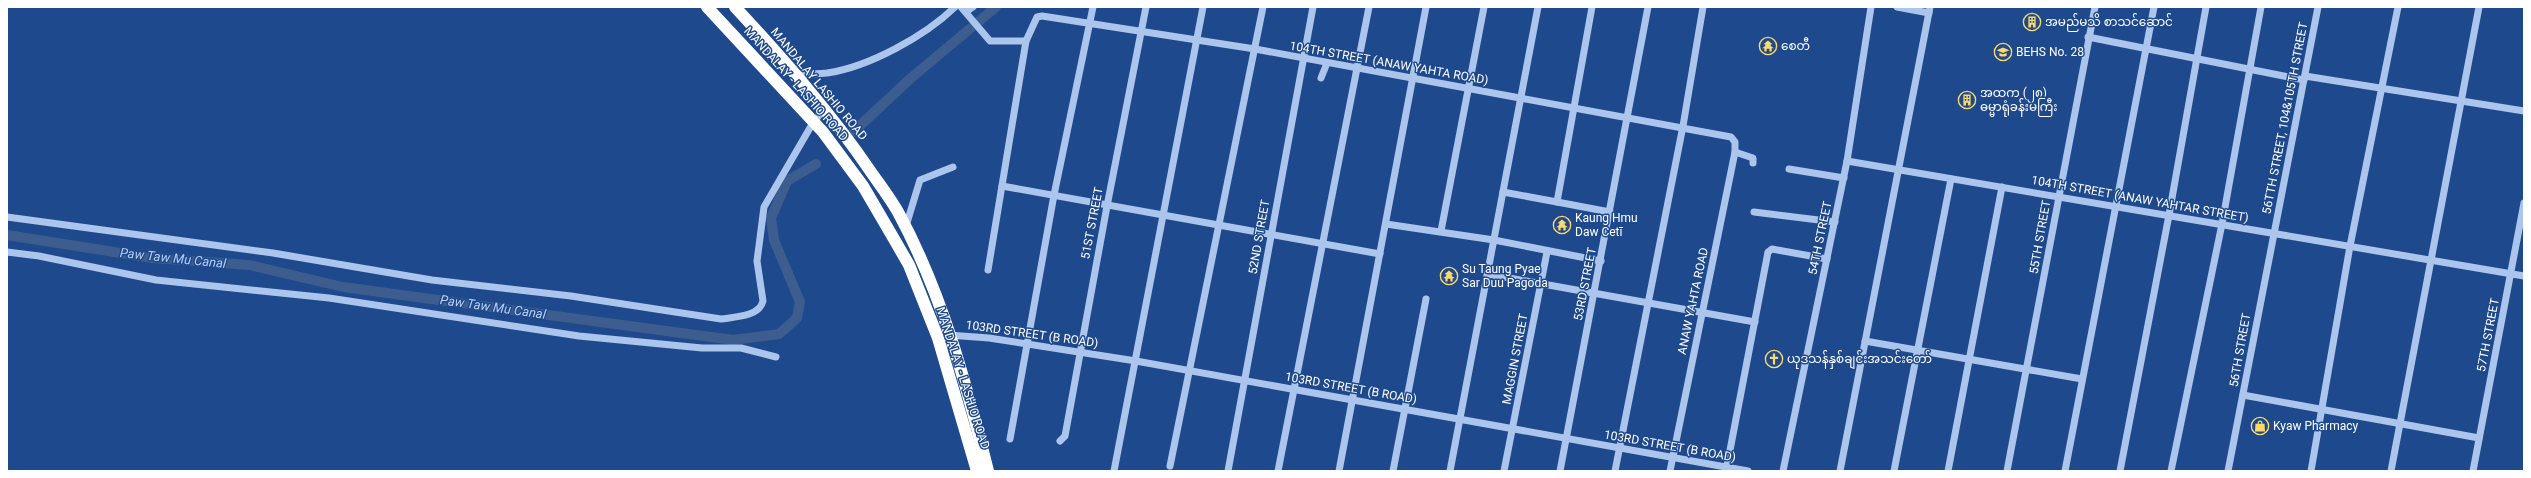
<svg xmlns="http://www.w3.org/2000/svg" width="2531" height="478" font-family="Roboto,'Noto Sans Myanmar',sans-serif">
  <rect width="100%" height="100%" fill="#1e498d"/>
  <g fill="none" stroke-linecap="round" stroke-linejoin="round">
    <g stroke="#3e5d8f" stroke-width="10">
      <polyline points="853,132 911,78 996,7"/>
      <polyline points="7,235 152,258 249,265 343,287 733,340 779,334 797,318 800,302 774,240 771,218 787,181 816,164"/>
    </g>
    <g stroke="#abc5ed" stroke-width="7">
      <polyline points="961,7 990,41 1026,41"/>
      <polyline points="1897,7 1929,13"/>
      <polyline points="966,12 973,7"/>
      <polyline points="2088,37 2304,80"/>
      <path d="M796,74C806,74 817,74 827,73C869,67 925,36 955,7"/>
      <polyline points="2305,76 2524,111"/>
      <polyline points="1321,78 1327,63"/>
      <polyline points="1735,152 1753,158 1753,163"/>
      <polyline points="1847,161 2524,276"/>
      <polyline points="1789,169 1844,178"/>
      <polyline points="1002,186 1380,254"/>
      <polyline points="1503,192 1557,202 1592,7"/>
      <polyline points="1557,202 1610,212"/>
      <polyline points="1754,212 1835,222"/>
      <path d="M7,217L273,253L432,280L571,296L721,319C734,317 759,317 763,301L757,261L764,207L814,121L825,109"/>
      <polyline points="1386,224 1494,240 1601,261"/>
      <polyline points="906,226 920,180 953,167"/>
      <polyline points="1441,231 1484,7"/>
      <polyline points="7,252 39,256 156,280 329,298 579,336 702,348 741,348 776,357"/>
      <polyline points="988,270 1026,41 1037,17 1042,16 1255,49 1731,137 1735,142 1735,152 1670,471"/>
      <polyline points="1487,274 1755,322"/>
      <polyline points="948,335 989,338 1136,361 1748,471"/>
      <polyline points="1865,341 2082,379"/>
      <polyline points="2243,395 2479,438"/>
      <polyline points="1010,439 1054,195 1093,7"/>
      <polyline points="1060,441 1065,436 1107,206 1146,7"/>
      <polyline points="1170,466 1263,7"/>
      <polyline points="1114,471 1203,7"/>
      <polyline points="1228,471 1313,7"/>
      <polyline points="1278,471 1369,7"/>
      <polyline points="1339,471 1426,7"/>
      <polyline points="1393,471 1426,299"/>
      <polyline points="1450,471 1538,7"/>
      <polyline points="1504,471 1547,252"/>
      <polyline points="1560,471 1648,7"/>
      <polyline points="1615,471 1683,126 1703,7"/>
      <polyline points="1726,471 1768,252 1772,249 1827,259"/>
      <polyline points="1783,471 1847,161 1871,7"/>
      <polyline points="1840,471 1930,7"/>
      <polyline points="1894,471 1951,179"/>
      <polyline points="1948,471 2002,187"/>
      <polyline points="2007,471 2095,7"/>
      <polyline points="2065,471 2154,7"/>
      <polyline points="2120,471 2169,215 2206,7"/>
      <polyline points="2171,471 2222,224 2261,7"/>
      <polyline points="2228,471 2318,7"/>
      <polyline points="2311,471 2350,246 2398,7"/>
      <polyline points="2391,471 2479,7"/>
      <polyline points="2473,471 2524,203"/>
    </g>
    <g stroke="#fff" stroke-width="12">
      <polyline points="707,7 823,132 863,186 894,239 909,265 938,338 977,471"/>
      <path d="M735,7C784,60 831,113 871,172C880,185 890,198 898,212C942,293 966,383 988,471"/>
    </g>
  </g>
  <defs>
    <symbol id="building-ring" viewBox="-11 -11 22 22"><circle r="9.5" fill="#1e498d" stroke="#fbd96a" stroke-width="1.5"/><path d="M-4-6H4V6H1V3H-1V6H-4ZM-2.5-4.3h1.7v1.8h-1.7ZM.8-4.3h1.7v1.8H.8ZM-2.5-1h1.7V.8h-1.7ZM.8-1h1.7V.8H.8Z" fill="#fbd96a"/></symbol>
    <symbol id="temple-ring" viewBox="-11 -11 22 22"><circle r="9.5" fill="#1e498d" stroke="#fbd96a" stroke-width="1.5"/><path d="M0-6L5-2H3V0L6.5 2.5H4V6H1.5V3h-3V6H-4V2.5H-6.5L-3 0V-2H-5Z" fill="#fbd96a"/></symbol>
    <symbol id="school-ring" viewBox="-11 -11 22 22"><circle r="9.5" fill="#1e498d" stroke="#fbd96a" stroke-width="1.5"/><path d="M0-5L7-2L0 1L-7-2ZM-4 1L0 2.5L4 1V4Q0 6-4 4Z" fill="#fbd96a"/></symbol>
    <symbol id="church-ring" viewBox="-11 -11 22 22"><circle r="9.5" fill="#1e498d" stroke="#fbd96a" stroke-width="1.5"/><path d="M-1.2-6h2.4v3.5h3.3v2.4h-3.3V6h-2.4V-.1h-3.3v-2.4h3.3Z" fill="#fbd96a"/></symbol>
    <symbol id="shop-ring" viewBox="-11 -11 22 22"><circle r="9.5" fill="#1e498d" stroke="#fbd96a" stroke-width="1.5"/><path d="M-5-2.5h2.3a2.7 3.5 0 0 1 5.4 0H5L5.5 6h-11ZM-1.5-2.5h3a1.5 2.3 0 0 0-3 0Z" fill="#fbd96a"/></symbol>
  </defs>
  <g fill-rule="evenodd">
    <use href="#building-ring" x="2022" y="12" width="20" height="20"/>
    <use href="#temple-ring" x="1758" y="36" width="20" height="20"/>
    <use href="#school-ring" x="1993" y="42" width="20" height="20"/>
    <use href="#building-ring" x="1957" y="90" width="20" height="20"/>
    <use href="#temple-ring" x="1552" y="215" width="20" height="20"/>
    <use href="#temple-ring" x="1439" y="266" width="20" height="20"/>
    <use href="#church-ring" x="1764" y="349" width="20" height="20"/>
    <use href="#shop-ring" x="2250" y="416" width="20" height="20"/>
  </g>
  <g text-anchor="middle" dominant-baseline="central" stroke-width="3" stroke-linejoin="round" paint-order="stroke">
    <g font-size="12" fill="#fff" stroke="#1e498d" text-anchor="start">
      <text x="2045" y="22">အမည်မသိ စာသင်ဆောင်</text>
      <text x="1781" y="46">စေတီ</text>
      <text x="2016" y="52">BEHS No. 28</text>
      <text x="1980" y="93">အထက (၂၈)<tspan x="1980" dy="14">ဓမ္မာရုံခန်းမကြီး</tspan></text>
      <text x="1575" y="218">Kaung Hmu<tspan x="1575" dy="14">Daw Cetī</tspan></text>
      <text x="1462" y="269">Su Taung Pyae<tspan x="1462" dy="14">Sar Duu Pagoda</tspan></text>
      <text x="1787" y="359">ယုဒသန်နှစ်ချင်းအသင်းတော်</text>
      <text x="2273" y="426">Kyaw Pharmacy</text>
    </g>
    <g font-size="12" fill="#fff" stroke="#1e498d">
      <text transform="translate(1389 63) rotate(10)">104TH STREET (ANAW YAHTA ROAD)</text>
      <text transform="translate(796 84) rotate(48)">MANDALAY - LASHIO ROAD</text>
      <text transform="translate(819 84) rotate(50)">MANDALAY LASHIO ROAD</text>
      <text transform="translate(2285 118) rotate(-79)">56TTH STREET, 104&amp;105TH STREET</text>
      <text transform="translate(2140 199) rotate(10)">104TH STREET (ANAW YAHTAR STREET)</text>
      <text transform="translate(1092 223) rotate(-79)">51ST STREET</text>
      <text transform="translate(1259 237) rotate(-80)">52ND STREET</text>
      <text transform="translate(2040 237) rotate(-80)">55TH STREET</text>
      <text transform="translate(1820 238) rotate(-78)">54TH STREET</text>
      <text transform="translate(1585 284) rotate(-79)">53RD STREET</text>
      <text transform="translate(1693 301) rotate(-78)">ANAW YAHTA ROAD</text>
      <text transform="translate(1032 334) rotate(8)">103RD STREET (B ROAD)</text>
      <text transform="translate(2488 335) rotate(-79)">57TH STREET</text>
      <text transform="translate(2240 350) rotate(-80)">56TH STREET</text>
      <text transform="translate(1515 359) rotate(-79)">MAGGIN STREET</text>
      <text transform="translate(963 378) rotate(72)">MANDALAY - LASHIO ROAD</text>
      <text transform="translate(1351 388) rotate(10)">103RD STREET (B ROAD)</text>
      <text transform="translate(1670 446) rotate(10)">103RD STREET (B ROAD)</text>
    </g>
    <g font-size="13" font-style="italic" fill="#b7d0f4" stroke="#1e498d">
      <text transform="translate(173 258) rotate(6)">Paw Taw Mu Canal</text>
      <text transform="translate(493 307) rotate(8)">Paw Taw Mu Canal</text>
    </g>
  </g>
  <rect width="2531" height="478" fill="none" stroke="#ffffff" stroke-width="16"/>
</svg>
